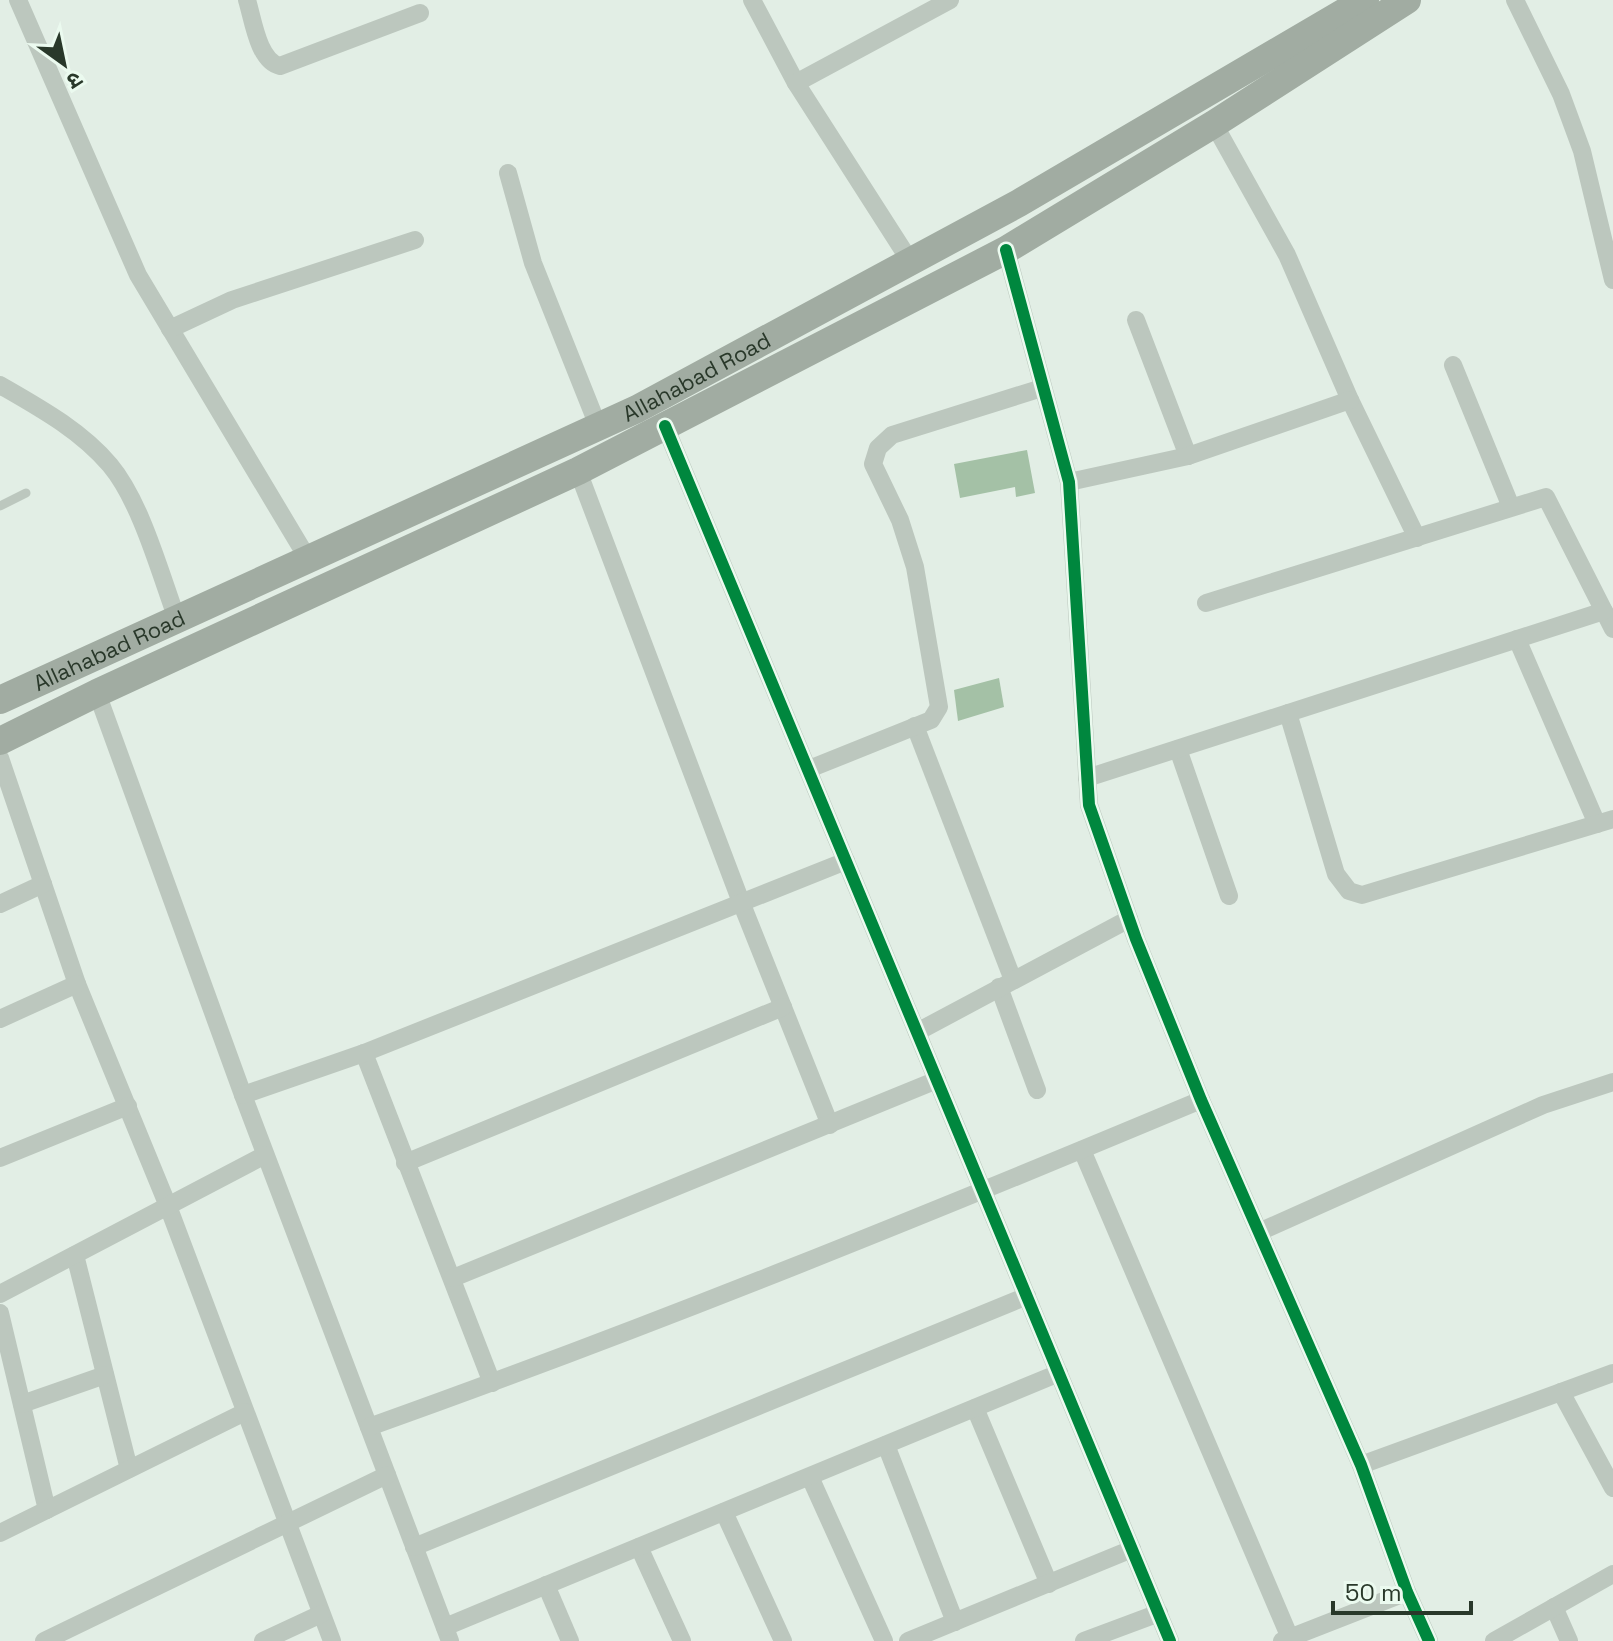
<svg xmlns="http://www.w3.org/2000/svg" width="1613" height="1641" font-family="'Space Grotesk','Noto Sans Devanagari',sans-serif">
  <rect width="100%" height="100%" fill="#e2eee5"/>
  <g fill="#a4c1a6">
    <polygon points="1027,450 1035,493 1016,497 1015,487 960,498 954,464"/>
    <polygon points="999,678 1004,707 958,721 954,690"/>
  </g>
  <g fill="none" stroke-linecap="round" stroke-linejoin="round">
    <polyline stroke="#bcc7be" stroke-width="9" points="0,506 26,493"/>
    <g stroke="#bcc7be" stroke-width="18">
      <polyline points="18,0 138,275 308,559"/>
      <path d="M247,0C253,19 258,61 280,66L420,13"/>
      <polyline points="752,0 796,83 910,261"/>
      <polyline points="1515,0 1561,94 1582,151 1613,280"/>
      <polyline points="796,83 950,0"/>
      <polyline points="1214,124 1287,255 1350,400 1417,538"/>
      <polyline points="508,173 533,263 598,426"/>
      <polyline points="1006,250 1069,482 1089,805 1136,939 1201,1100 1361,1465 1407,1592 1429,1641"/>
      <polyline points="1136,320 1188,456"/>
      <polyline points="170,329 232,300 415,240"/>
      <polyline points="1453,365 1511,507"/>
      <path d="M0,385C40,408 80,430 110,465C141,502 160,573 177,619"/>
      <polyline points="665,426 1170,1641"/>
      <polyline points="578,471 741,902 830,1125"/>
      <polyline points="1069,482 1188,456 1350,400"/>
      <polyline points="1206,603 1546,497 1613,629"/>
      <polyline points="1517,639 1597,824"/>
      <polyline points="97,693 243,1095 450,1641"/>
      <polyline points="1288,713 1336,874 1349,891 1362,895 1613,819"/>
      <polyline points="915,726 1013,980"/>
      <polyline points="1178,749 1229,896"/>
      <polyline points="0,758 77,984 168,1206 332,1641"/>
      <polyline points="809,769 931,720 939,707 915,567 900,520 873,464 878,448 892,435 1042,388"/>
      <polyline points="1087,778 1604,611"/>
      <polyline points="0,904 43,884"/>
      <polyline points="999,987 1037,1090"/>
      <polyline points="0,1019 77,984"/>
      <polyline points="917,1032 1129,919"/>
      <polyline points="364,1053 492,1383"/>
      <polyline points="243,1095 364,1053 846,861"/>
      <polyline points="1082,1150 1290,1638"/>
      <polyline points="0,1158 128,1106"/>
      <polyline points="405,1163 783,1007"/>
      <polyline points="1259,1232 1543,1105 1613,1082"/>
      <polyline points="75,1255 129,1469"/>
      <polyline points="453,1278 937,1080"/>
      <polyline points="0,1294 265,1155"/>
      <polyline points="0,1313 47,1510"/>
      <polyline points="1561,1392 1613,1488"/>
      <polyline points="22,1404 105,1375"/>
      <polyline points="975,1408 1049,1584"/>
      <path d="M369,1427C650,1327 926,1215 1201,1100"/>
      <polyline points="886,1445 955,1622"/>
      <polyline points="1361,1465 1613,1373"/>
      <polyline points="810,1477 884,1641"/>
      <polyline points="724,1512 783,1641"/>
      <polyline points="0,1533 245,1412"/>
      <polyline points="414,1547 1027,1296"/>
      <polyline points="639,1547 682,1641"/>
      <polyline points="546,1585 570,1641"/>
      <polyline points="1554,1607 1569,1641"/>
      <polyline points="445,1627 1059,1373"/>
      <polyline points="44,1641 387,1475"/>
      <polyline points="263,1641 321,1614"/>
      <polyline points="908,1641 1132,1549"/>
      <polyline points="1084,1641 1159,1613"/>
      <polyline points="1282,1641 1407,1592"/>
      <polyline points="1494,1641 1613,1574"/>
    </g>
    <g stroke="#a1aca2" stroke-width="28">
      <path id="s1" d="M0,700L637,409L1019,203L1365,0"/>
      <polyline points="0,741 97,693 578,471 1006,250 1214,124 1407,0"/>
    </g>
    <defs>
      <g id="cycleway">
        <polyline points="1006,250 1069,482 1089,805 1136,939 1201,1100 1361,1465 1407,1592 1429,1641"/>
        <polyline points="665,426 1170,1641"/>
      </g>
    </defs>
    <use href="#cycleway" stroke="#ebfaef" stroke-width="17"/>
    <use href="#cycleway" stroke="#00873e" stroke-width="12"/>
  </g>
  <g text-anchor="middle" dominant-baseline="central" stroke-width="7" stroke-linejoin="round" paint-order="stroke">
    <g font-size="22" fill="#29382a" stroke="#ebfaef">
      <text stroke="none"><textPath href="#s1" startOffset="768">Allahabad Road</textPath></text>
      <text stroke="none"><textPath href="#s1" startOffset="120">Allahabad Road</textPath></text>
    </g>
  </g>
  <g transform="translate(64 64) rotate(147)" stroke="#ebfaef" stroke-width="6" paint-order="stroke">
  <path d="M0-6L14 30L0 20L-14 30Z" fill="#29382a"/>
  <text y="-12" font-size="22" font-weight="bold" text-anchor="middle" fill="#29382a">उ</text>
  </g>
  <path d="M1333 1601v12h138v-12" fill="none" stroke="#29382a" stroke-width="4"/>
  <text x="1345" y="1601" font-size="24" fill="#29382a" stroke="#ebfaef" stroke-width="6" paint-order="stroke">50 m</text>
</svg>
